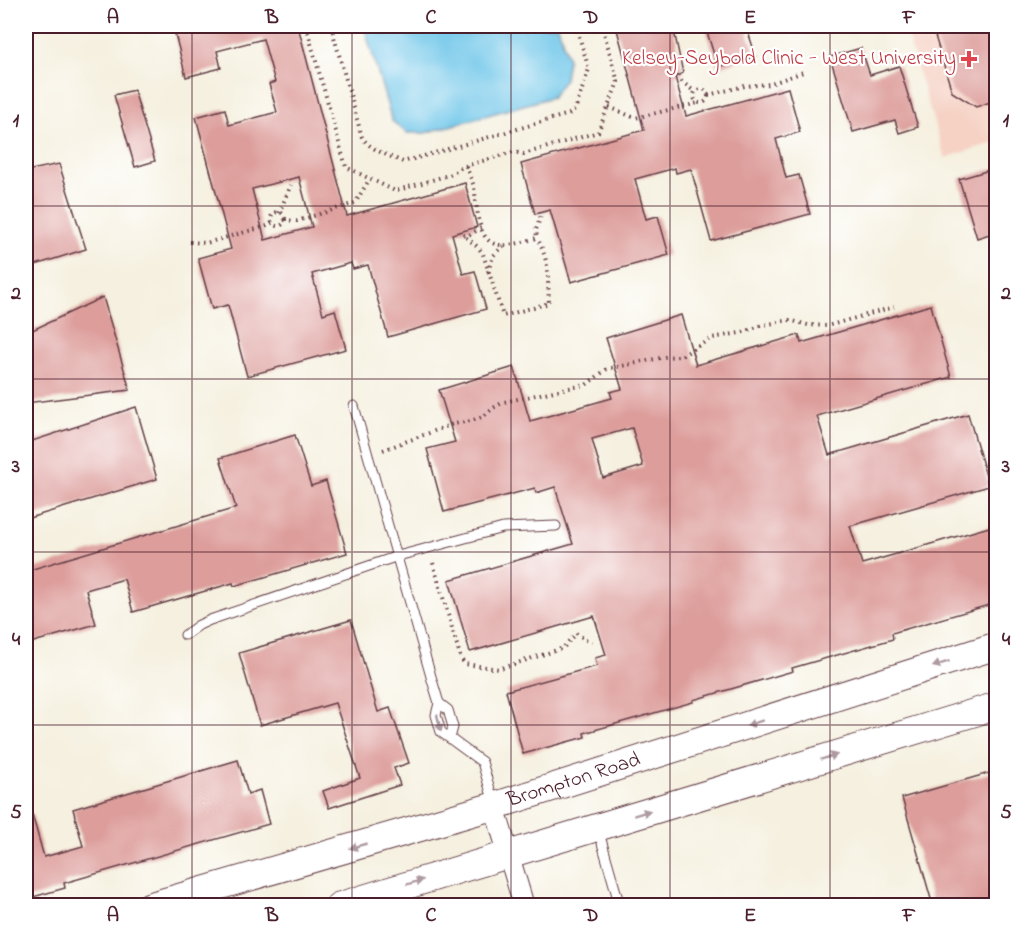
<svg xmlns="http://www.w3.org/2000/svg" width="1022" height="931" font-family="'Indie Flower',sans-serif">
  <rect width="100%" height="100%" fill="#fff"/>
  <filter id="ink" filterUnits="userSpaceOnUse"><feTurbulence type="fractalNoise" baseFrequency=".0167" numOctaves="2"/><feDisplacementMap in="SourceGraphic" scale="12" xChannelSelector="R" yChannelSelector="G"/><feConvolveMatrix kernelMatrix="1 2 1 2 8 2 1 2 1" color-interpolation-filters="sRGB"/></filter>
  <filter id="wash" filterUnits="userSpaceOnUse"><feTurbulence type="fractalNoise" baseFrequency=".008" numOctaves="4" result="noise"/><feDisplacementMap in="SourceGraphic" scale="24" xChannelSelector="R" yChannelSelector="G"/><feGaussianBlur stdDeviation="1.35" result="paint"/><feColorMatrix in="noise" values="0 0 0 0 0 0 0 0 0 0 0 0 0 0 0 0 0 1.4 0 .05"/><feComposite in="paint" operator="in"/></filter>
  <g filter="url(#wash)">
    <rect width="100%" height="100%" fill="#f5f0df"/>
    <polygon fill="#f6d2c5" points="904,26 996,26 996,142 945,158"/>
    <polygon fill="#6bc4e8" stroke="#5a728a" stroke-width="1.5" points="364,26 558,26 568,59 565,79 552,97 425,133 407,133 392,121"/>
    <g id="blocks">
      <g fill="#dd9e9b" fill-rule="evenodd">
        <path d="M173,26H298L347,216L465,183L477,227L452,234L463,274L475,271L486,309L388,337L368,265L353,269L351,263L312,274L323,314L335,310L346,349L247,376L228,305L212,309L198,258L231,249L196,117L225,109L229,125L277,112L269,84L275,82L263,39L217,51L221,68L186,77ZM299,177L312,227L265,240L252,189Z"/>
        <polygon points="616,26 673,26 683,73 675,77 686,116 788,88 800,132 776,139 786,178 799,175 810,214 711,241 691,169 676,173 675,168 635,179 646,219 658,216 669,255 571,282 550,210 535,214 521,164 644,130"/>
        <polygon points="705,26 746,26 756,56 718,67"/>
        <polygon points="932,26 996,26 996,100 976,107 952,92"/>
        <polygon points="861,48 870,75 899,66 918,127 899,133 895,120 853,132 830,57"/>
        <polygon points="134,90 155,161 135,167 114,95"/>
        <polygon points="59,164 86,249 26,268 26,171"/>
        <polygon points="996,168 996,232 977,238 959,179"/>
        <polygon points="103,297 130,390 26,403 26,333"/>
        <path d="M931,305L951,377L817,416L829,455L968,414L989,486L850,526L862,564L996,525V603L892,633L893,639L792,668L793,671L693,700V702L584,733L585,737L523,754L506,691L597,666L595,658L606,655L594,616L470,652L449,580L573,544L555,487L536,493L535,488L444,512L427,449L455,442L439,390L514,367L530,421L612,398L610,392L622,389L606,338L681,315L696,365L799,335L801,343ZM632,428L643,466L603,478L592,439Z"/>
        <polygon points="136,407 157,479 26,519 26,443"/>
        <polygon points="295,435 311,486 326,481 347,553 234,586 233,583 133,612 124,579 86,590 96,624 30,643 26,627 26,571 236,508 220,458"/>
        <polygon points="351,620 378,712 390,708 409,763 394,768 400,785 329,808 323,791 360,778 335,703 260,725 239,653"/>
        <polygon points="238,760 248,794 260,790 269,824 64,883 65,888 26,899 26,814 32,814 44,857 83,846 73,809"/>
        <polygon points="996,771 996,906 933,906 902,798"/>
      </g>
    </g>
  </g>
  <g filter="url(#ink)">
    <use href="#blocks" fill-opacity="0" stroke="#643e46" stroke-width="1.5"/>
    <g fill="none" stroke-linecap="round" stroke-linejoin="round">
      <defs>
        <g id="lane">
          <polyline points="354,406 432,680 439,703 448,710 453,727 450,738"/>
          <polyline points="185,635 199,625 210,620 398,556 503,528 556,526"/>
          <polyline points="439,703 436,715 441,732 482,762 494,803"/>
          <polyline points="598,829 620,906"/>
        </g>
        <polyline id="street" points="494,806 524,906"/>
        <g id="secondary">
          <path id="s1" d="M150,906L494,806L996,646"/>
          <polyline points="339,906 996,706"/>
        </g>
      </defs>
      <use href="#lane" stroke="#643e46" stroke-width="11"/>
      <use href="#street" stroke="#643e46" stroke-width="22"/>
      <use href="#secondary" stroke="#643e46" stroke-width="29"/>
      <g stroke="#643e46" stroke-width="4" stroke-dasharray="1.5 4.5" stroke-linecap="butt">
        <polyline points="306,26 346,167 395,191 452,174 462,167 513,152 524,154 598,132 618,82 602,26"/>
        <path d="M331,26L362,137C370,150 390,156 403,162L569,114L575,110L589,69L576,26"/>
        <polyline points="681,81 695,92"/>
        <circle cx="701" cy="96" r="7"/>
        <polyline points="708,95 745,86 770,84 806,71"/>
        <polyline points="609,107 635,118 698,103"/>
        <path d="M466,166C468,172 471,178 473,184C478,200 475,238 495,244C508,248 525,241 537,238L536,230L541,215"/>
        <circle cx="278" cy="219" r="7"/>
        <polyline points="279,213 291,185"/>
        <polyline points="284,220 297,221 355,203 369,180"/>
        <path d="M481,228L469,235H463L478,247L483,254L503,316L549,303C547,275 551,265 537,238"/>
        <polyline points="190,242 206,243 267,226 272,223"/>
        <polyline points="488,272 493,256 504,245"/>
        <polyline points="383,450 453,424 471,421 484,416 493,408 504,402 563,389 586,385 607,369 665,357 681,356 712,338 745,332 759,326 789,320 808,325 827,326 894,307"/>
        <polyline points="433,563 461,659 465,664 499,669 563,648 576,633 586,640 592,641"/>
      </g>
      <use href="#lane" stroke="#fff" stroke-width="9"/>
      <use href="#street" stroke="#fff" stroke-width="20"/>
      <use href="#secondary" stroke="#fff" stroke-width="27"/>
    </g>
    <defs><path id="oneway-solid" d="M-6-.8H1V-3.2L6.5 0L1 3.2V.8H-6Z" transform="scale(1.5)"/></defs>
    <g fill="#ae9aa0">
      <use href="#oneway-solid" transform="translate(941 664) rotate(162)"/>
      <use href="#oneway-solid" transform="translate(439 723) rotate(76)"/>
      <use href="#oneway-solid" transform="translate(755 723) rotate(162)"/>
      <use href="#oneway-solid" transform="translate(829 757) rotate(-17)"/>
      <use href="#oneway-solid" transform="translate(642 813) rotate(-17)"/>
      <use href="#oneway-solid" transform="translate(358 846) rotate(164)"/>
      <use href="#oneway-solid" transform="translate(415 882) rotate(-17)"/>
    </g>
  </g>
  <path fill="none" stroke="#4a1f2b" stroke-width="1.5" stroke-opacity="0.55" d="M192,26V906M352,26V906M511,26V906M670,26V906M830,26V906M26,206H996M26,379H996M26,552H996M26,725H996"/>
  <path fill="#e0444e" stroke="#fff" stroke-width="2" d="M966 50h6v6h6v6h-6v6h-6v-6h-6v-6h6z"/>
  <g text-anchor="middle" dominant-baseline="central" stroke-width="4.5" stroke-linejoin="round" paint-order="stroke">
    <g font-size="21" fill="#be3a42" stroke="#fff" text-anchor="end">
      <text x="956" y="59">Kelsey-Seybold Clinic - West University</text>
    </g>
    <g font-size="21" fill="#4a1f2b" stroke="#fff">
      <text stroke="none"><textPath href="#s1" startOffset="442">Brompton Road</textPath></text>
    </g>
  </g>
  <rect width="1022" height="931" fill="none" stroke="#fff" stroke-width="66"/>
  <rect x="33" y="33" width="956" height="865" fill="none" stroke="#4a1f2b" stroke-width="2"/>
  <g font-size="20" text-anchor="middle" font-weight="bold" fill="#4a1f2b">
    <text x="113" y="23">A</text>
    <text x="272" y="23">B</text>
    <text x="431" y="23">C</text>
    <text x="591" y="23">D</text>
    <text x="750" y="23">E</text>
    <text x="909" y="23">F</text>
    <text x="16" y="126">1</text>
    <text x="1006" y="126">1</text>
    <text x="16" y="299">2</text>
    <text x="1006" y="299">2</text>
    <text x="16" y="472">3</text>
    <text x="1006" y="472">3</text>
    <text x="16" y="645">4</text>
    <text x="1006" y="645">4</text>
    <text x="16" y="818">5</text>
    <text x="1006" y="818">5</text>
    <text x="113" y="921">A</text>
    <text x="272" y="921">B</text>
    <text x="431" y="921">C</text>
    <text x="591" y="921">D</text>
    <text x="750" y="921">E</text>
    <text x="909" y="921">F</text>
  </g>
</svg>
